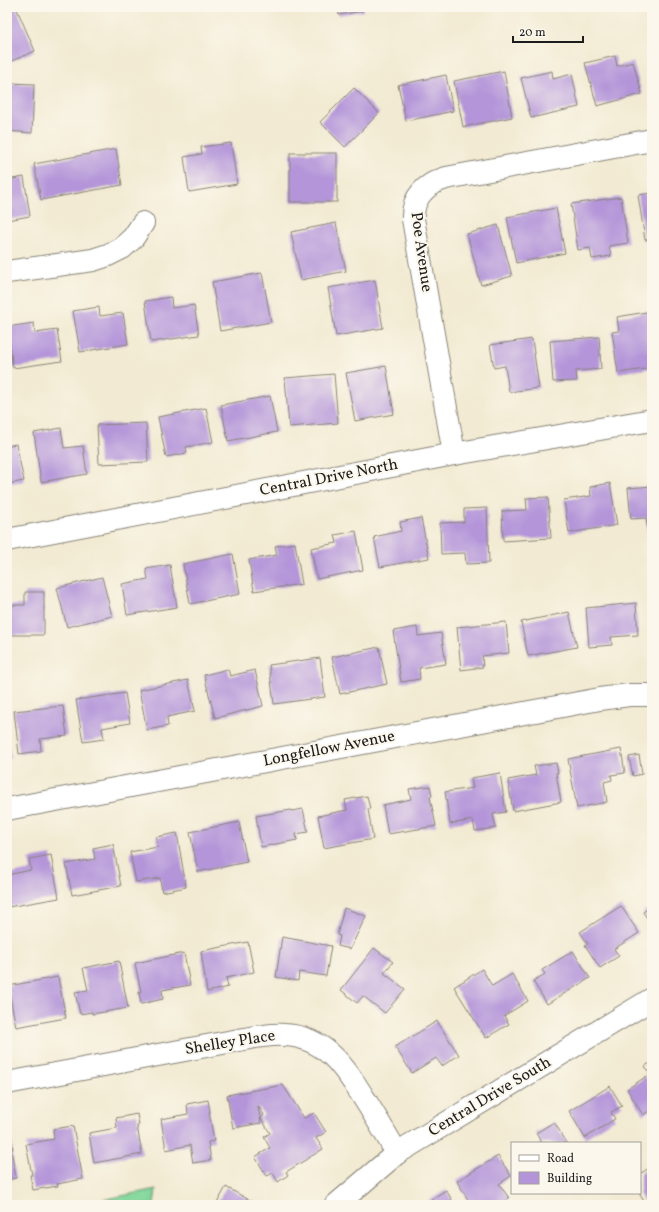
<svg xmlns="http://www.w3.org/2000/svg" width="659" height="1212" font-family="Vollkorn,serif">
  <rect width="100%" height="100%" fill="#fbf7ec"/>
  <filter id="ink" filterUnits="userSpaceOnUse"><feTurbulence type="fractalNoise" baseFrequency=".025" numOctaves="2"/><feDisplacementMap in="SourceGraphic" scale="8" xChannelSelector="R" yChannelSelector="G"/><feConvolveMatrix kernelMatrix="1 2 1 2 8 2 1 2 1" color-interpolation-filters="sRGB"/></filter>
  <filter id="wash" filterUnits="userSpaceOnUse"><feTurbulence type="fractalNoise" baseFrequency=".012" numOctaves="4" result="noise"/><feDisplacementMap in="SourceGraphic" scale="16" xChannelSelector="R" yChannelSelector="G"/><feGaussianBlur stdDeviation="0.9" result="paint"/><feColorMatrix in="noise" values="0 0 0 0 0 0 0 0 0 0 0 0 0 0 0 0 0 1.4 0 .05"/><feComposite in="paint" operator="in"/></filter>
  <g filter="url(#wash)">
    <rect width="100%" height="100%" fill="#f2ead2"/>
    <polygon fill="#80d69a" stroke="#4e795b" points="156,1189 154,1205 77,1205"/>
    <g id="blocks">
      <g fill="#b495d9">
        <polygon points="11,7 16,7 35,51 7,63 7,9"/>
        <polygon points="337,7 363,7 363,11 339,15"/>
        <polygon points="615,56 617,66 633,62 642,94 597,106 585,63"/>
        <polygon points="504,71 512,117 463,127 454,81"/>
        <polygon points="552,71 553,79 572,74 579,107 531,118 521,78"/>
        <polygon points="446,75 453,111 406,121 398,85"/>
        <polygon points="7,83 34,84 32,133 7,131"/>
        <polygon points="354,88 379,113 345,147 320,122"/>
        <polygon points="231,143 237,184 189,192 184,157 202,154 201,147"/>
        <polygon points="116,149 122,185 41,200 34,164"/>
        <rect x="290" y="153" width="47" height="49"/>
        <polygon points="24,177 30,216 7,220 7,180"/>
        <polygon points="652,193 652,239 645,240 638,195"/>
        <polygon points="621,197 628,243 609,246 611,256 592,259 590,248 578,250 571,204"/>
        <polygon points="556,208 565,253 516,263 507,217"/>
        <polygon points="336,223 346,271 301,280 291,232"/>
        <polygon points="498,225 512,276 481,285 467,234"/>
        <polygon points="262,273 271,322 220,331 212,282"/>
        <polygon points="375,280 383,328 336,336 328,288"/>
        <polygon points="171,297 172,308 194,305 199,335 151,342 145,301"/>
        <polygon points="99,307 100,316 123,313 128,344 80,352 73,311"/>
        <polygon points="652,311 652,368 618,373 612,332 619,331 617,317"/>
        <polygon points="34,323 35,333 57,330 62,361 13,368 7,327"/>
        <polygon points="599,337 601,369 576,371 577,381 553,382 550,341"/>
        <polygon points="532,339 539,388 509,392 505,366 494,368 490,345"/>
        <polygon points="386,366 394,414 355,421 346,373"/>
        <polygon points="334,374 338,423 289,427 285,378"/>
        <polygon points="270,396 277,432 228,441 221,405"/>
        <polygon points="206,408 213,442 186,447 187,453 166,457 158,417"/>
        <polygon points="146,423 148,462 99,464 97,425"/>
        <polygon points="61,428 64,448 83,446 87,474 41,482 34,433"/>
        <polygon points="16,444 24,481 7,484 7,446"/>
        <polygon points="610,483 617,525 569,533 564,500 591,496 590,487"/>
        <polygon points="652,486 652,530 648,531 646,518 631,519 628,488"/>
        <polygon points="548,497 551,538 503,541 502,511 527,510 526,498"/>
        <polygon points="487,508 489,563 466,564 465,553 441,554 440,523 464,522 464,509"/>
        <polygon points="421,518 429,558 380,567 374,537 401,531 400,522"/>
        <polygon points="356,531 363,570 317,579 311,548 337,543 335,535"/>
        <polygon points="295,543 302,584 254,591 249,560 277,555 275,546"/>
        <polygon points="233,554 240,594 190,604 183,564"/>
        <polygon points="170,565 177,607 127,615 122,584 148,579 146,569"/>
        <polygon points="102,577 112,616 67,627 57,588"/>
        <polygon points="25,592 44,592 44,635 7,635 7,605 25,605"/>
        <polygon points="636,603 638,635 611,637 612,645 589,647 586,608"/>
        <polygon points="569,612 577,647 528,656 521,622"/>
        <polygon points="506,622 509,653 482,656 483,667 461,670 457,627"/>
        <polygon points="417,627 418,636 441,633 446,664 419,668 420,679 401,682 393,631"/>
        <polygon points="379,647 387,684 340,694 332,657"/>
        <polygon points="320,658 325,697 274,704 269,665"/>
        <polygon points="228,669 230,676 255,670 263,706 215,718 204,675"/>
        <polygon points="188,680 195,711 167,717 168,726 147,730 139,690"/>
        <polygon points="125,693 130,723 102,728 104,739 83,742 76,700"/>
        <polygon points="63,706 67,736 40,739 41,751 19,754 14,711"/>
        <polygon points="7,741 11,758 7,759"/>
        <polygon points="621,749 625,773 611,775 612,780 604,782 607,802 577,808 568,759"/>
        <polygon points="639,755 642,774 633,776 629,757"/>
        <polygon points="556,763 558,773 556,773 561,802 513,811 508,780 536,775 534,766"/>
        <polygon points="500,773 506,812 493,814 496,828 475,831 473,820 450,824 445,792 473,788 471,778"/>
        <polygon points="430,786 432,796 430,797 436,826 388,834 383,805 411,799 409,789"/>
        <polygon points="367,796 370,809 368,809 373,839 324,848 318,816 347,810 345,800"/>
        <polygon points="303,809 308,832 296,834 297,840 261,847 256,816 291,810 292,811"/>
        <polygon points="239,822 247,862 198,872 190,832"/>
        <polygon points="177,833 186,887 162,892 160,878 136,882 130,852 158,847 156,837"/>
        <polygon points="113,844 121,886 72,895 66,864 95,859 93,848"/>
        <polygon points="51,855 59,898 8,907 7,875 31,870 29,859"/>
        <polygon points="621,906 639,933 614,949 619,956 600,968 585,945 588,944 580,932"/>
        <polygon points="652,906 652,926 643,912"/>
        <polygon points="344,908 366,916 350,949 338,946 340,936 337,935"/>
        <polygon points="282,937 331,946 326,976 299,972 298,981 276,977"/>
        <polygon points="248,942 254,972 226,978 228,987 207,992 201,951"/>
        <polygon points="374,948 393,962 384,973 405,989 385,1013 363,996 357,1003 341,990"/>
        <polygon points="573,951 590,978 547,1004 533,981 545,974 542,970"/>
        <polygon points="184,953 190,985 162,990 163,999 141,1004 139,992 141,992 135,963"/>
        <polygon points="119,961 128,1008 92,1014 92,1012 80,1014 75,992 88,990 83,968"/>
        <polygon points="482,969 492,986 512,974 528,1001 504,1016 509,1024 486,1038 454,987"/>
        <polygon points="58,977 66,1018 16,1027 8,986"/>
        <polygon points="437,1021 459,1055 442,1066 436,1058 412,1073 395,1047"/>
        <polygon points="652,1062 652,1109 643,1115 627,1089 650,1074 645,1066"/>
        <polygon points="283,1085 304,1118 314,1113 326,1132 316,1138 323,1149 286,1172 288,1175 278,1182 273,1173 267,1176 255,1157 270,1148 264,1137 270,1133 261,1118 264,1115 258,1106 261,1123 233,1128 227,1095"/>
        <polygon points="610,1086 622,1106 611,1112 615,1119 585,1138 569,1111"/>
        <polygon points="208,1100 210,1112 209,1112 214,1141 208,1142 211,1160 193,1163 190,1145 166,1150 161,1119 188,1114 187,1104"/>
        <polygon points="137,1114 139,1125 137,1126 142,1154 94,1163 89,1133 117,1128 116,1118"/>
        <polygon points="554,1122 567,1143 538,1143 541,1142 536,1133"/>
        <polygon points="73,1126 83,1179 57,1184 58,1186 33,1190 30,1175 32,1175 26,1144 54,1139 53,1129"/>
        <polygon points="7,1138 11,1138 13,1149 11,1149 16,1178 7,1180"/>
        <polygon points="498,1156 511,1176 499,1184 509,1198 498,1205 471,1205 457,1181"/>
        <polygon points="652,1166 652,1205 646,1205 639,1193 640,1193 640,1174"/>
        <polygon points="226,1187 253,1202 252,1205 216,1205"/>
        <polygon points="446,1190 452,1200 450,1201 453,1205 429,1205 427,1202"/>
      </g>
    </g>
  </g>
  <g filter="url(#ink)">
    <use href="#blocks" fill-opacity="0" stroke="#878377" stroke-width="1"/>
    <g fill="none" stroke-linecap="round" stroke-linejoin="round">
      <defs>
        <g id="minor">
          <polyline points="7,272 93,260 108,255 122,248 133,238 143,223"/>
          <path d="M454,454L413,219C412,197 426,184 446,178L652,140"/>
          <polyline points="7,540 454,454 652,420"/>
          <polyline points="7,809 600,699 629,695 652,695"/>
          <path d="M7,1083L255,1037C265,1036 275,1034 285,1035C327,1037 347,1071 367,1103C377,1119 387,1136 397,1153"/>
          <polyline points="336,1205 397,1153 652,999"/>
        </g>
      </defs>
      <use href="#minor" stroke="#878377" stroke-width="24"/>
      <use href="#minor" stroke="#fff" stroke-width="22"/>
    </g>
  </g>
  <g text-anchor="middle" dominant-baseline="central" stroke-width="4" stroke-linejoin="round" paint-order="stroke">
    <g font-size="16" fill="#1c1c1c" stroke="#fbf7ec">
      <text transform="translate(421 252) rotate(82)">Poe Avenue</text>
      <text transform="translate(329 478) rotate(-11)">Central Drive North</text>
      <text transform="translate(329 749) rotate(-11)">Longfellow Avenue</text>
      <text transform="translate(230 1043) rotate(-9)">Shelley Place</text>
      <text transform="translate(490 1097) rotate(-31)">Central Drive South</text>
    </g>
  </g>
  <rect width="659" height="1212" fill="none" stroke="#fbf7ec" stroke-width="24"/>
  <rect x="511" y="1142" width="130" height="52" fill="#fbf7ec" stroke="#a29f99"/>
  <rect x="519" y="1155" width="20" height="6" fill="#ffffff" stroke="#a29f99"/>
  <text x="547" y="1162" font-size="12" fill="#1c1c1c">Road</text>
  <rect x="519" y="1172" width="20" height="12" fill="#b495d9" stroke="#a29f99"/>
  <text x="547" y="1182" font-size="12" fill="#1c1c1c">Building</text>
  <path d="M513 36v6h70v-6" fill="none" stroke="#1c1c1c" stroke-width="2"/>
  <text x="519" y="36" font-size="12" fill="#1c1c1c" stroke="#fbf7ec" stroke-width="3" paint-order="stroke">20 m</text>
</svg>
